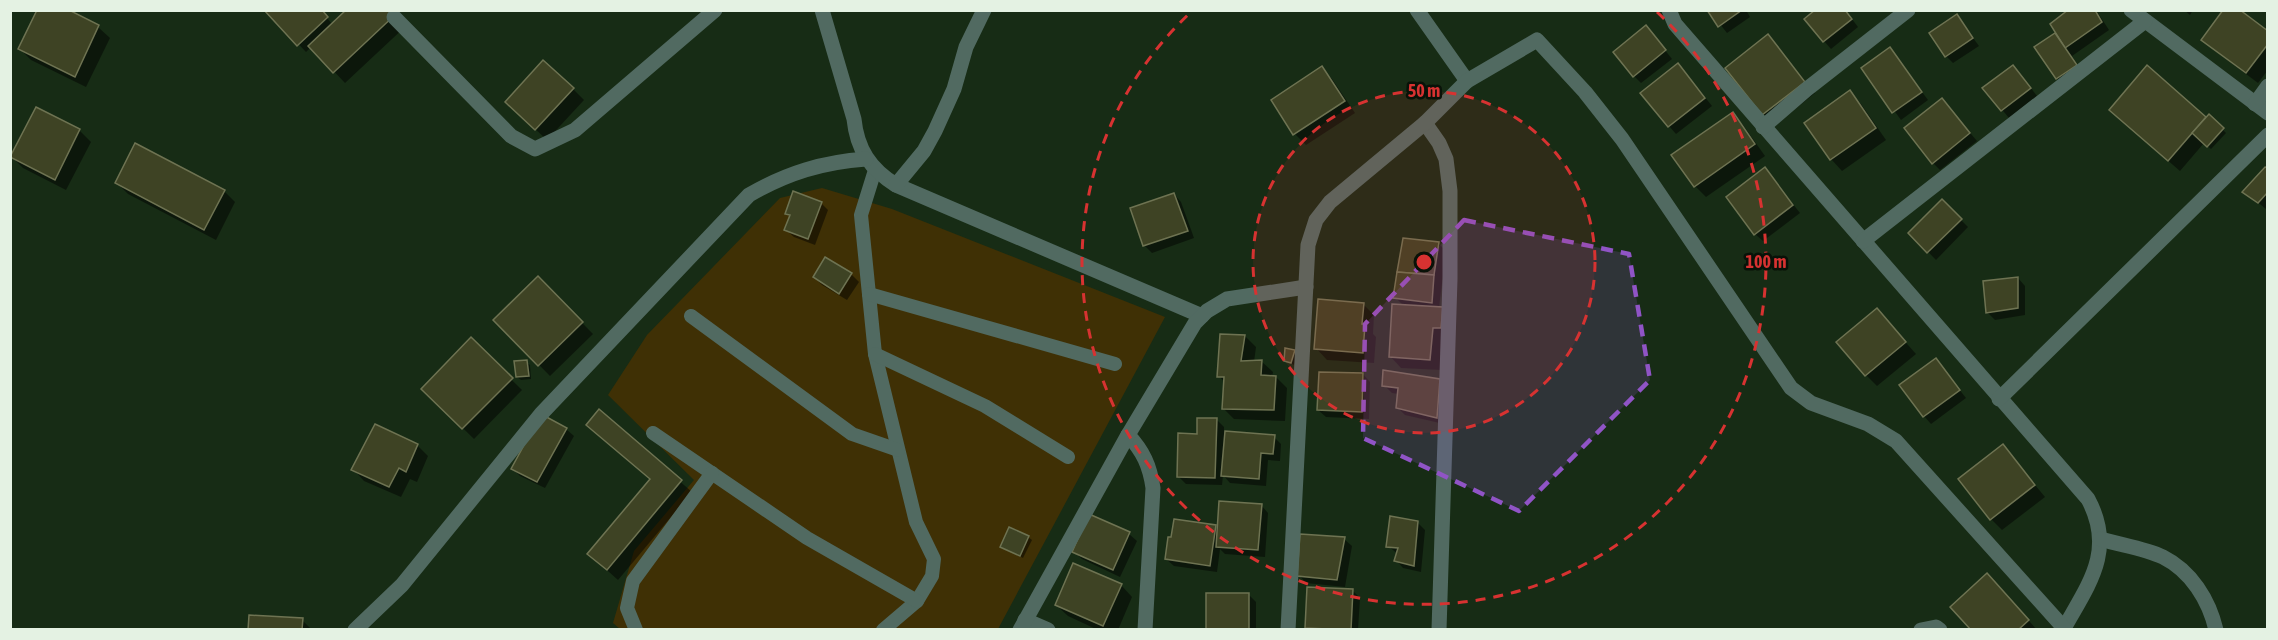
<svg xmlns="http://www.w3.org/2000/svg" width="2278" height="640" font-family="'Asap Condensed',sans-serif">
  <rect width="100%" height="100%" fill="#172c15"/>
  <polygon fill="#3f3005" points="822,188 892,209 1165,317 998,629 620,629 613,623 634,551 694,480 608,395 647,335 780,198"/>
  <g fill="#0007">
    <polygon points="65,10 98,27 110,38 86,87 31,60 20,49"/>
    <polygon points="266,10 320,10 333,25 349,10 407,25 345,83 311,47 306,52"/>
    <polygon points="1709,10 1746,10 1750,17 1727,33"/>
    <polygon points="1845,10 1858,27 1831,49 1824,41"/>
    <polygon points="2071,10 2096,10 2109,30 2072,56 2083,73 2064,86 2057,78 2036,48 2057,33"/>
    <polygon points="2184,10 2193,10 2190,15"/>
    <polygon points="1957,16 1979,46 1953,63 1946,56"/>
    <polygon points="2268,33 2268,70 2258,83 2214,50 2203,39"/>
    <polygon points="1653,35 1672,59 1641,83 1634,76"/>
    <polygon points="1768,36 1815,93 1774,126 1763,114"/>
    <polygon points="1890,49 1928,100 1901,120 1863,68"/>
    <polygon points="1321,68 1332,79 1355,113 1306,145 1295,134"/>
    <polygon points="2147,68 2206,119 2209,116 2226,133 2211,149 2204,143 2180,171 2122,121"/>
    <polygon points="1685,72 1712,106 1676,134 1669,126"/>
    <polygon points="2020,74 2037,96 2009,118 1984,88"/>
    <polygon points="573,89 584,100 547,140 518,113"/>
    <polygon points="1850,92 1861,104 1886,140 1842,171 1831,159 1806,123"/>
    <polygon points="1942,100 1977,141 1940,170 1933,163"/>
    <polygon points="37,109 79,130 91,142 66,190 23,168 12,157"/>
    <polygon points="1732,114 1743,125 1765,156 1706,197 1695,186"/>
    <polygon points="1765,169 1800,213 1763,241 1755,234"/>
    <polygon points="2268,170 2268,207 2266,209 2245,192"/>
    <polygon points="117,183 224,191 235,202 216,240 128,194"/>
    <polygon points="1174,194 1181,202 1194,238 1152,253 1144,245"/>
    <polygon points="1942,201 1968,227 1936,260 1910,233"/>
    <polygon points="821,203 828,210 815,245 794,237 786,230 791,217 786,213"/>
    <polygon points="1439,244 1446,251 1439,308 1442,309 1441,370 1401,368 1390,356 1404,306 1395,297"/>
    <polygon points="851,274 859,282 847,300 822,285 814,277"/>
    <polygon points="538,278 593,334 550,376 495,320"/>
    <polygon points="2018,278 2025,286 2025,315 1995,320 1987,312"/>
    <polygon points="1363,304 1374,315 1373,334 1376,337 1374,363 1327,360 1316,348"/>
    <polygon points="1877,310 1916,354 1877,386 1866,375"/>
    <polygon points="1245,336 1256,347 1254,362 1261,361 1273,372 1272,377 1276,377 1287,388 1285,421 1234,419 1223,408 1225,383 1219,376"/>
    <polygon points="471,340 522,390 474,439 423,389"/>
    <polygon points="1294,351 1298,355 1294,365 1285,360"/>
    <polygon points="1936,360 1966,398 1931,424 1924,416"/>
    <polygon points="526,362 530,365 531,379 521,380 517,377"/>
    <polygon points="1363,374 1370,382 1369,419 1326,417 1318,410"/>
    <polygon points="1439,381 1444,424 1405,415 1397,407 1399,394 1392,393 1384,385"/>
    <polygon points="599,411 692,492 618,580 589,554 652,480"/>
    <polygon points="1216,419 1224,427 1224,433 1274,437 1281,444 1280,461 1268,460 1266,486 1230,483 1223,475 1222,485 1186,484 1179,477"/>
    <polygon points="566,429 574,436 545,488 520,476 513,469"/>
    <polygon points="417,445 428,456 417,482 410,479 401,497 364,481 353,469"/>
    <polygon points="2003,446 2045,497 2002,530 1991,519"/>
    <polygon points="1261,505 1268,513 1265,557 1225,554 1220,549 1217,572 1174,566 1166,559 1215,527 1218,530"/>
    <polygon points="1418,523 1425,530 1421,572 1403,568 1396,560 1398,554 1388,546"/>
    <polygon points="1129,534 1137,541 1120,577 1082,559 1074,552"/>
    <polygon points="1028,537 1032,540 1023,558 1002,547"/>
    <polygon points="1344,539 1352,546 1345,587 1306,583 1299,575"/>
    <polygon points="1121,585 1132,597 1118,630 1098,630 1068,616 1056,605"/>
    <polygon points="1998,586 2037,630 1973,630"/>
    <polygon points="1353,591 1360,598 1358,630 1309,630 1306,627"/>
    <polygon points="1249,595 1256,602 1256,630 1207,630"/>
    <polygon points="302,620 312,630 250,630"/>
  </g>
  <g fill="#3e4324" stroke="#6e7352" stroke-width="1.5">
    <polygon points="37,10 69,10 99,25 75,77 18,49"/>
    <polygon points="264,10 322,10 328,17 297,46"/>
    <polygon points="346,10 395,10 397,13 333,73 308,46"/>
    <polygon points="1707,10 1742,10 1718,27"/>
    <polygon points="1815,10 1845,10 1852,19 1823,42 1804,19"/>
    <polygon points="2068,10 2095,10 2102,22 2065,48 2050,24"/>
    <polygon points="2223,10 2240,10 2268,31 2268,44 2246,73 2201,40"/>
    <polygon points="1957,14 1973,38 1945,57 1929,33"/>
    <polygon points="1646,25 1666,50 1633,77 1613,52"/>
    <polygon points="2055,33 2077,65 2056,79 2034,47"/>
    <polygon points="1768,34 1805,82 1762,115 1725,68"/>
    <polygon points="1890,47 1922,92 1892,113 1861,68"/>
    <polygon points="543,60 574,88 535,130 505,102"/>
    <polygon points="1678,63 1705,98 1668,127 1640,93"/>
    <polygon points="2013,65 2031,88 2001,111 1982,88"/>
    <polygon points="2147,65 2206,117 2168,161 2109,110"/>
    <polygon points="1322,66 1345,101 1293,135 1271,100"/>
    <polygon points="1850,90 1876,128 1830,160 1804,123"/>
    <polygon points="1942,98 1970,133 1932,164 1904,128"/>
    <polygon points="36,107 80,129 55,180 10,157"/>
    <polygon points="1733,112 1755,144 1694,187 1671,155"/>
    <polygon points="2209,114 2224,128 2207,147 2192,133"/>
    <polygon points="135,143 225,190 204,230 115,183"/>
    <polygon points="1765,167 1793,205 1754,235 1726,197"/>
    <polygon points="2265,167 2268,168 2268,192 2258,203 2242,192"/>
    <polygon points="793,191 822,202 808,239 784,230 790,215 785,214"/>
    <polygon points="1174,193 1188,231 1143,246 1130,208"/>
    <polygon points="1942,199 1962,219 1927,253 1908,233"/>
    <polygon points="1403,238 1439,242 1434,275 1397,272"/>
    <polygon points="825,257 852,273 839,294 813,277"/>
    <polygon points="1397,272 1434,275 1432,303 1393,298"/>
    <polygon points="538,276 583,322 538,366 493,320"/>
    <polygon points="2018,277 2018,308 1986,313 1983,281"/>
    <polygon points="1318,299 1364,303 1362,324 1365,324 1363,353 1314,349"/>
    <polygon points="1392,304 1443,307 1441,328 1433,328 1430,360 1389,357"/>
    <polygon points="1877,308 1906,342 1865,376 1836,342"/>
    <polygon points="1220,334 1245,335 1241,361 1262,360 1261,375 1276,376 1274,410 1222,409 1224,377 1217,377"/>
    <polygon points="471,337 513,378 462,429 421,389"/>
    <polygon points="1285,348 1295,350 1291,363 1284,361"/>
    <polygon points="1936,358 1960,390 1923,417 1899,385"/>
    <polygon points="527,360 529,376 516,377 514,361"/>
    <polygon points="1383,370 1440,379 1437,418 1396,408 1398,388 1382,386"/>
    <polygon points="1319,372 1363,373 1362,412 1317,410"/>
    <polygon points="599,409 682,480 607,570 587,554 650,479 586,425"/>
    <polygon points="541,414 567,428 537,482 511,469"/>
    <polygon points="1197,418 1217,418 1215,478 1177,477 1178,433 1197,434"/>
    <polygon points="375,424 418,444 406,472 399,468 389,487 351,470"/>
    <polygon points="1225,431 1275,435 1273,454 1261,453 1259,479 1221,476"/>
    <polygon points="2003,444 2035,485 1990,520 1958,479"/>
    <polygon points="1219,501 1262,504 1258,550 1216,547"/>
    <polygon points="1089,514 1130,532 1113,570 1072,552"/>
    <polygon points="1390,516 1418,521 1414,566 1394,561 1398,548 1386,547"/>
    <polygon points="1174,519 1216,525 1210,566 1165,559 1168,537 1171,537"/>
    <polygon points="1009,527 1029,536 1020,556 1000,547"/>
    <polygon points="1300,534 1345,537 1337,580 1297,576"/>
    <polygon points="1073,563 1122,584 1103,626 1055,605"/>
    <polygon points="1987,573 2029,620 2018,630 1971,630 1950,607"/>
    <polygon points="1307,587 1353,589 1351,630 1305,628"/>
    <rect x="1206" y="593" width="43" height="37"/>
    <polygon points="249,615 303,618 302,630 248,630"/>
  </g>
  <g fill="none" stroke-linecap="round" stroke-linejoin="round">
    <g stroke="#516a61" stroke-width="14">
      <polyline points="875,170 861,215 875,354 916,522 934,559 932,576 917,601 883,630"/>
      <polyline points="869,294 1115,364"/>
      <polyline points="691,316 852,434 898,450"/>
      <polyline points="875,354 985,406 1068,457"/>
      <polyline points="653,433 807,538 917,601"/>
      <polyline points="636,630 627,608 633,581 712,473"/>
    </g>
    <g stroke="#516a61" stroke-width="15">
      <path d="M822,10L854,119C857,149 870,169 896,185L1202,316"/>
      <polyline points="1417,10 1467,81"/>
      <path d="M1669,10L1675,24L2088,499C2116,551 2088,585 2063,630"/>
      <polyline points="2131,10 2268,113"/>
      <polyline points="394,17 511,136 535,149 575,130 715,10"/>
      <polyline points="2255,104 2268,86"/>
      <polyline points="1425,123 1439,143 1446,159 1450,191 1450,279 1439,630"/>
      <polyline points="1763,127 1807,89 1908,10"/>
      <polyline points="896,185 924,151 935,131 954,89 966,47 984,10"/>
      <polyline points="1863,241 2145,21"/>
      <polyline points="1999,399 2268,135"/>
      <path d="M1128,435C1143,451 1150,466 1153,488L1145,630"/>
      <path d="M2101,539C2120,545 2144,548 2163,557C2191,571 2209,600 2216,630"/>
      <polyline points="1025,620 1048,630"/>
      <path d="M355,630L402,585L541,414L749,195C787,173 823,162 866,159"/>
      <polyline points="1020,630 1128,435 1195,323 1207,311 1227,299 1306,287"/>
      <polyline points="1288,630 1308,245 1316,220 1330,202 1425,123 1467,81 1537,40 1585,92 1622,139 1791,388 1811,403 1868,424 1896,441 2064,628"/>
      <polyline points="1921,630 1936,627 1940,630"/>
    </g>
  </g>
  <path fill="#9054c6" fill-opacity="0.2" stroke="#9054c6" stroke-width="4.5" stroke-dasharray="12 8" stroke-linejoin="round" d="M1464,220L1629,254L1650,380L1519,511L1363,438L1365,324Z"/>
  <circle cx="1424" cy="262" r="171" fill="#d73231" fill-opacity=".12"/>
  <g fill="none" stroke="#d73231" stroke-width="3" stroke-dasharray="10 8">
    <circle cx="1424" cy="262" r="171"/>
    <path d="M1657 12A342 342 0 1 1 1191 12"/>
  </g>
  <circle cx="1424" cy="262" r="9" fill="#d73231" stroke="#091208" stroke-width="3"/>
  <g font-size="18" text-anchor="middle" font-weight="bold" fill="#d73231" stroke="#091208" stroke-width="5" stroke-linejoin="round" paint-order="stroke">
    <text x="1424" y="97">50 m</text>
    <text x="1766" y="268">100 m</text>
  </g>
  <rect width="2278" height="640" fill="none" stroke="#e4f2e3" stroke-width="24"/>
</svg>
